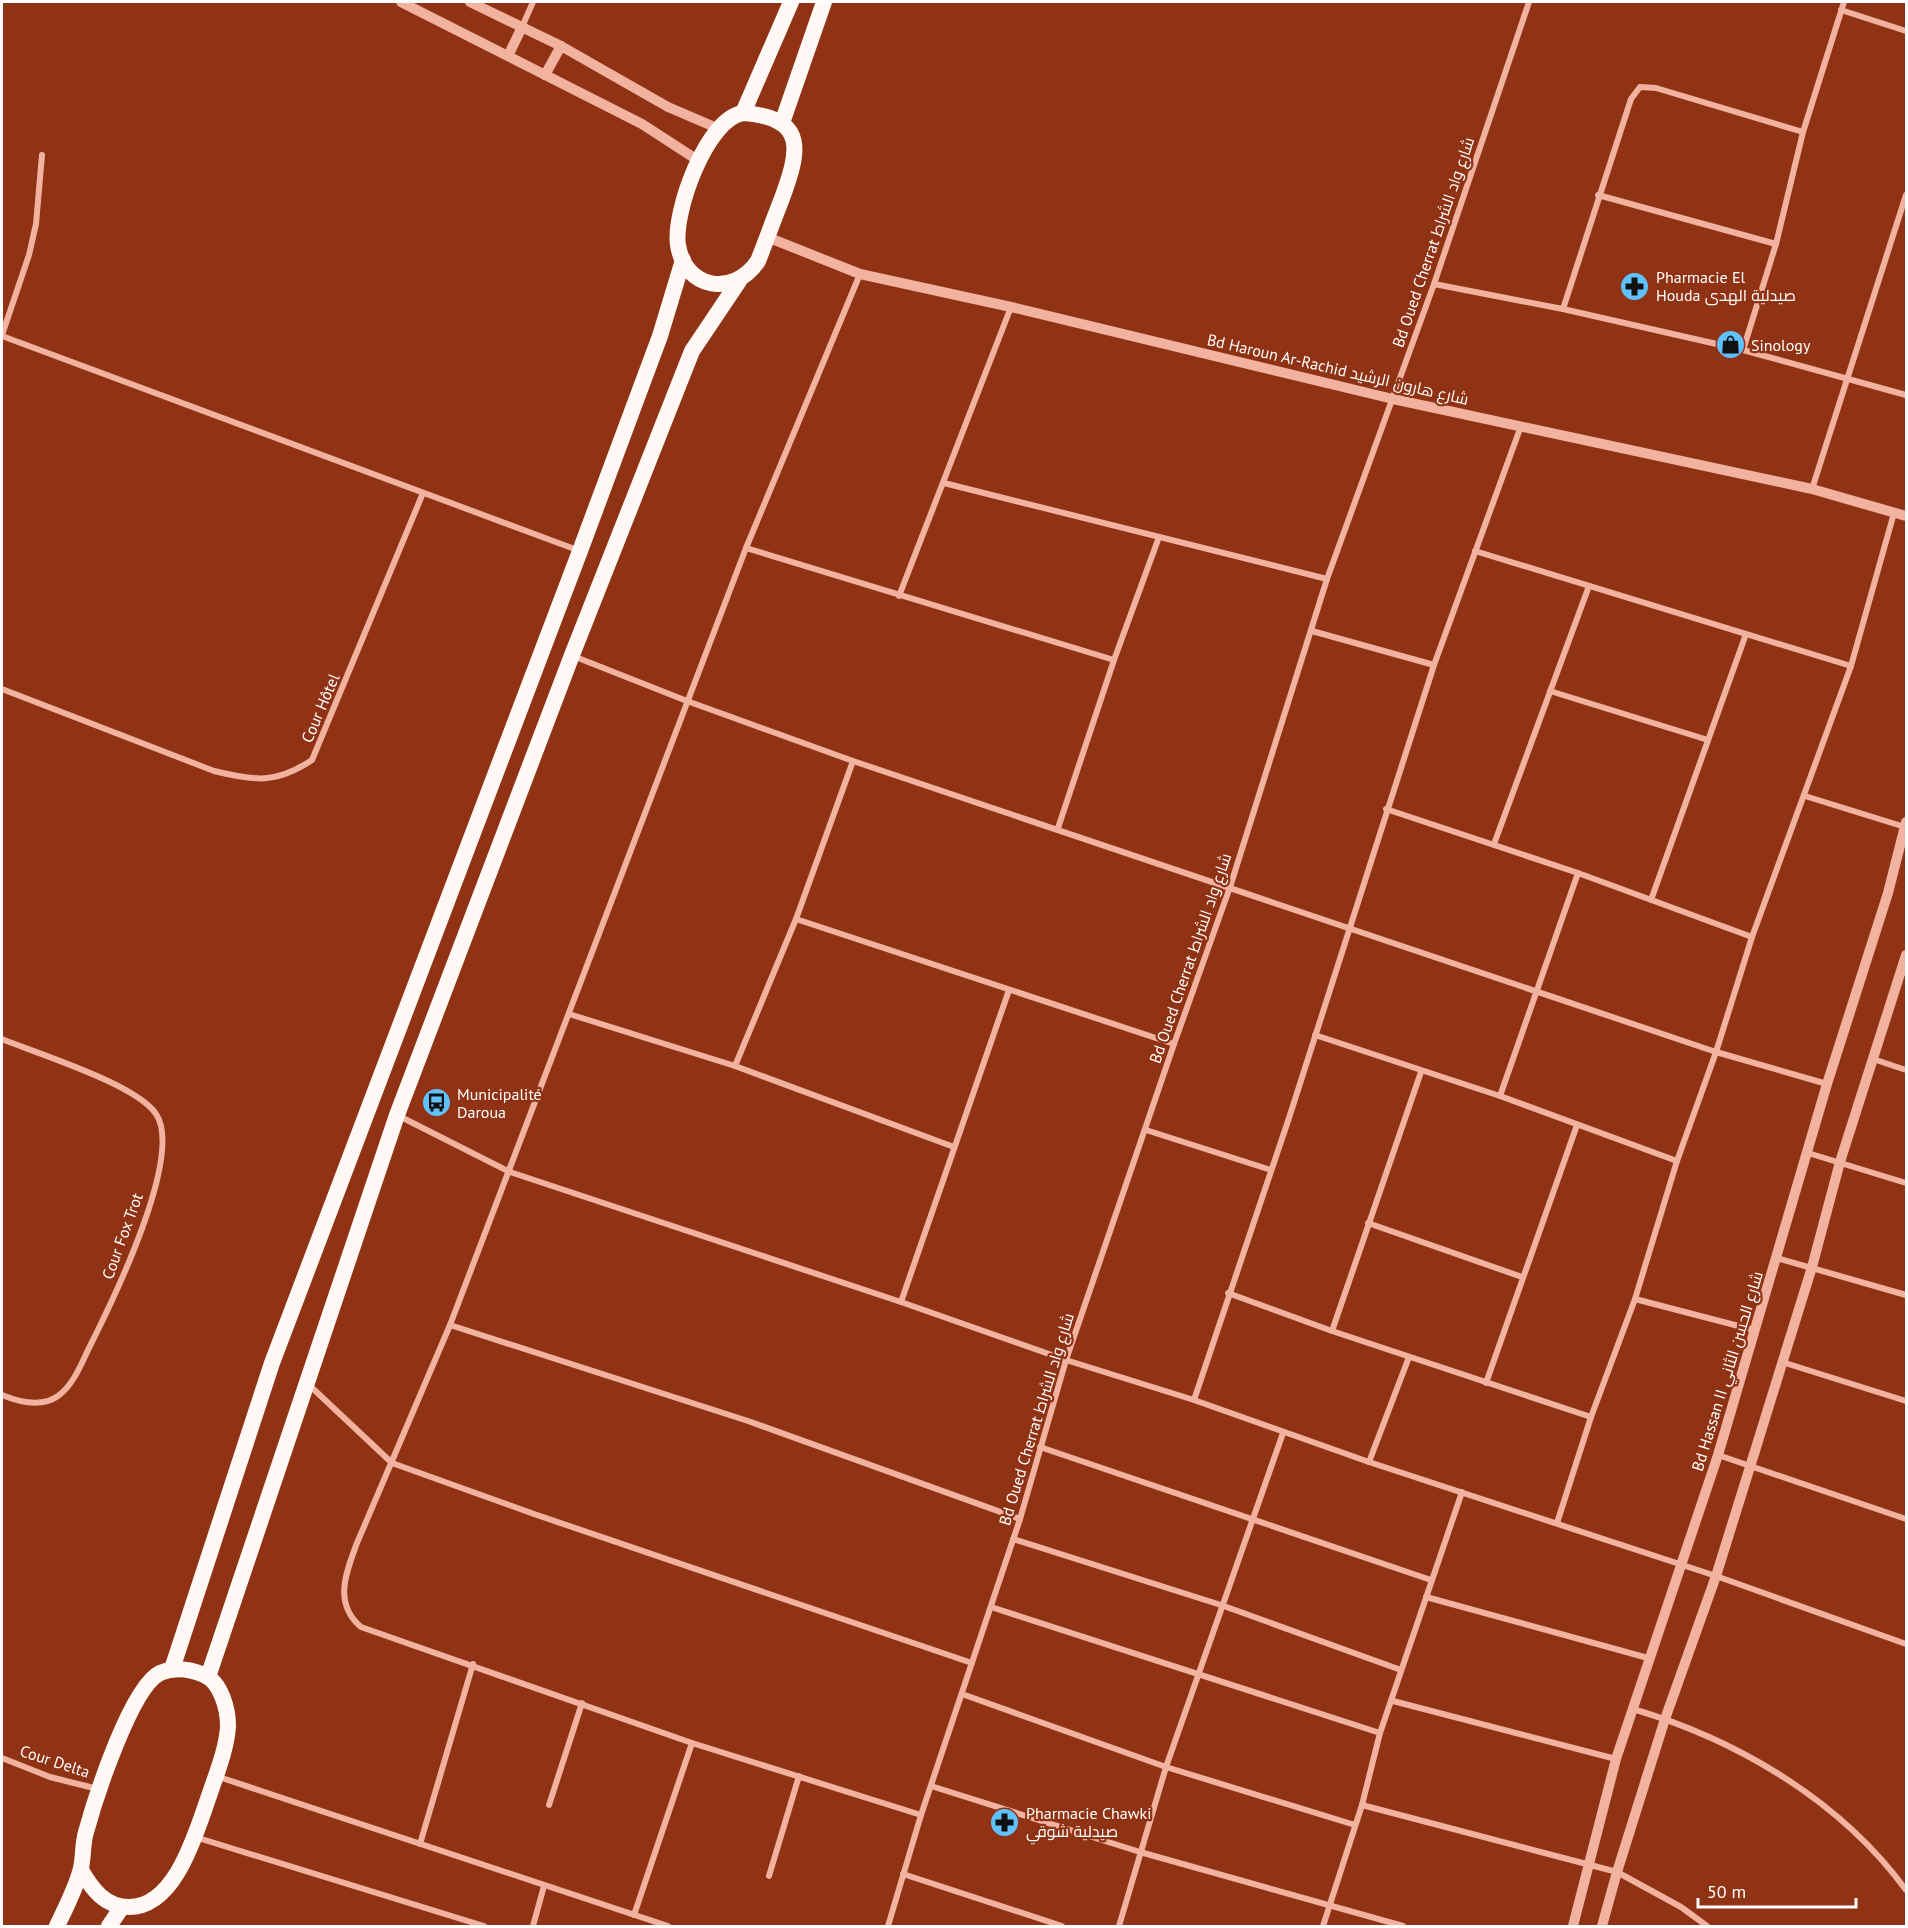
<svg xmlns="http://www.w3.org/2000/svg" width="1908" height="1928" font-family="'PT Sans',Cairo,sans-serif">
  <rect width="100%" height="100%" fill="#903214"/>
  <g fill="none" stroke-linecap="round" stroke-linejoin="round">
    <g stroke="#f1b2a0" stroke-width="6">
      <polyline points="1841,10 1906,31"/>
      <polyline points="522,27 533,2"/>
      <polyline points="1598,195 1776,244"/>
      <path d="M860,274L746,548L450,1325L357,1543C346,1573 333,1603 361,1627L692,1743L921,1815"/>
      <polyline points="1434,284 1563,309 1743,350 1906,395"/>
      <polyline points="1563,309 1631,99 1640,87 1656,88 1803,132"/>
      <polyline points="2,335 29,255 36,224 42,155"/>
      <polyline points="2,336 580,551"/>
      <polyline points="1743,350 1776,244 1803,132 1844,2"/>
      <polyline points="944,483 1327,579"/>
      <polyline points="1812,489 1906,195"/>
      <polyline points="746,548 1114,660"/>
      <polyline points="1475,551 1851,666"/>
      <polyline points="899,596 1011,307"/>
      <polyline points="1312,631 1434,665"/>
      <polyline points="573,656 687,701 853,761 1716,1052 1827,1084"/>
      <path d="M2,689L214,771C255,781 276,784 312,760L423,493"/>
      <polyline points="1550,691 1708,740"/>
      <polyline points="1805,796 1905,827"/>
      <polyline points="1386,809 1578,873 1752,937"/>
      <polyline points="1058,828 1114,660 1159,537"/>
      <polyline points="1494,844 1589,586"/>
      <polyline points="1651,900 1746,634"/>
      <polyline points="796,919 1174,1044"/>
      <polyline points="569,1014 735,1066 954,1147"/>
      <polyline points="1315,1035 1500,1096 1677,1161"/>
      <path d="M2,1039C38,1054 136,1084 156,1114C184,1155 113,1300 92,1342C83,1359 75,1384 58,1396C41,1408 19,1402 2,1395"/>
      <polyline points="1873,1059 1906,1070"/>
      <polyline points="735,1066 796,919 853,761"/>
      <polyline points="1500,1096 1578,873"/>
      <polyline points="399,1116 510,1172 901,1302 1066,1360 1194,1400 1369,1462 1716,1576 1906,1644"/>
      <polyline points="1146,1130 1271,1170"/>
      <polyline points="1808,1153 1906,1183"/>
      <polyline points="1368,1223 1522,1277"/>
      <polyline points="1777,1258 1906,1295"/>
      <polyline points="1228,1293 1332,1331 1591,1417"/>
      <polyline points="1635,1299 1754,1330"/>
      <polyline points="901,1302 1009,990"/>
      <polyline points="450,1325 748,1421 1020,1519"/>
      <polyline points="1332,1331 1421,1072"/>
      <polyline points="1782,1362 1906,1401"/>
      <polyline points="1486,1383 1577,1125"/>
      <polyline points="308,1384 392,1463 534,1514 972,1663"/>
      <polyline points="1194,1400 1289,1118 1434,665 1521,426"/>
      <polyline points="1040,1447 1431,1580"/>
      <polyline points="1718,1455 1906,1519"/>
      <polyline points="1369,1462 1409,1357"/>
      <polyline points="1557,1523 1591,1417 1635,1299 1677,1161 1716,1052 1752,937 1851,666 1894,513"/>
      <polyline points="1013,1539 1221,1605 1401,1670"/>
      <polyline points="1426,1597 1648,1658"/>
      <polyline points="991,1607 1380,1733"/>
      <polyline points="962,1694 1166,1767 1355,1825"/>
      <polyline points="1393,1701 1616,1759"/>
      <path d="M1633,1709C1738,1740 1841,1801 1906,1890"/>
      <polyline points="2,1758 50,1777 98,1789"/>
      <polyline points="216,1776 668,1926"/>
      <polyline points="931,1786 1140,1852 1403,1926"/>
      <polyline points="549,1805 582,1703"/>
      <polyline points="1362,1805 1617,1872 1681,1907 1707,1926"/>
      <polyline points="195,1837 484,1926"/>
      <polyline points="420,1844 473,1664"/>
      <polyline points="903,1874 1062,1926"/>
      <polyline points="769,1876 799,1776"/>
      <polyline points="634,1915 692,1743"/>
      <polyline points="533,1926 544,1886"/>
      <polyline points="888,1926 921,1815 1020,1519 1066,1360 1174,1044 1230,887 1327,579 1434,284 1529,2"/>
      <polyline points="1119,1926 1166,1767 1283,1433"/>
      <polyline points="1323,1926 1362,1805 1380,1733 1462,1492"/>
    </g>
    <g stroke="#f1b2a0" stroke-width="10">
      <polyline points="401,2 642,124 699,161"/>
      <polyline points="470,2 561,46 668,107 717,128"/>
      <polyline points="508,56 522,27"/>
      <polyline points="545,75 561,46"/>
      <polyline points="767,237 860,274 1011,307 1393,399 1812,489 1906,516"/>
      <polyline points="1573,1926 1616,1759 1718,1455 1827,1084 1888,893 1906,822"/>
      <polyline points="1602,1926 1617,1872 1665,1719 1716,1576 1750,1467 1812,1267 1840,1162 1906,955"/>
    </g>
    <g stroke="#fff8f4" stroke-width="16">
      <path d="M743,113C809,118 799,152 781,201C773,221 766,241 758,261C734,297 685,290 678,245C673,212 707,118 743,113Z"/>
      <polyline points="743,113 791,2"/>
      <polyline points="782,123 824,2"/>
      <polyline points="172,1669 272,1363 580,551 660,336 683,260"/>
      <polyline points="208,1677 397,1115 572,655 692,351 739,281"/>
      <path d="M57,1926C65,1909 75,1890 80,1872C84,1859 82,1845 86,1832C95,1799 131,1687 160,1673C174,1667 190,1669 204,1675C221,1682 228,1709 228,1726C227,1748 216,1775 209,1796C196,1832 176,1907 129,1907C105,1907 92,1889 81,1870"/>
      <polyline points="109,1926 122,1907"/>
    </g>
  </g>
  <defs>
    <symbol id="pharmacy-disc" viewBox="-11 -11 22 22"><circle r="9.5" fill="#60c1ff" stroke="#903214"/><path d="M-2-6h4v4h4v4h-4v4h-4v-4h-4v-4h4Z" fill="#111"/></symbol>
    <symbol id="shop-disc" viewBox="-11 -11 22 22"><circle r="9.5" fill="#60c1ff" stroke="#903214"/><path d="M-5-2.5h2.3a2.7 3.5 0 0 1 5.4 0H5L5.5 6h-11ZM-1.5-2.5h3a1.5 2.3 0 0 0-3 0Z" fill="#111"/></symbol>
    <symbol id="bus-disc" viewBox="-11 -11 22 22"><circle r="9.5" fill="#60c1ff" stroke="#903214"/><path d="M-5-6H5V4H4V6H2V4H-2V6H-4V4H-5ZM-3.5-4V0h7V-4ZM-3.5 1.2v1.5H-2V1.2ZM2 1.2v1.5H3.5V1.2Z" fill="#111"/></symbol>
  </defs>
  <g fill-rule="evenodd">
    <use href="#pharmacy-disc" x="1618" y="270" width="33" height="33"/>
    <use href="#shop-disc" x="1714" y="328" width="33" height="33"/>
    <use href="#bus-disc" x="420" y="1086" width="33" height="33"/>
    <use href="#pharmacy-disc" x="988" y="1806" width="33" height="33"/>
  </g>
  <g text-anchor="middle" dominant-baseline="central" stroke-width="4.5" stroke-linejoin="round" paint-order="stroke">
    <g font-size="16" fill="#fff" stroke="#903214">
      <text transform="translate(1433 242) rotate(-71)">Bd Oued Cherrat شارع واد الشراط</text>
      <text transform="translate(1338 369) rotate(13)">Bd Haroun Ar-Rachid شارع هارون الرشيد</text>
      <text transform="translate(320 708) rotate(-67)">Cour Hôtel</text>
      <text transform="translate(1190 958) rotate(-71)">Bd Oued Cherrat شارع واد الشراط</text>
      <text transform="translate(122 1236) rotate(-70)">Cour Fox Trot</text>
      <text transform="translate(1727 1371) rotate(-73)">Bd Hassan II شارع الحسن الثاني</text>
      <text transform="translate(1036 1419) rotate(-73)">Bd Oued Cherrat شارع واد الشراط</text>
      <text transform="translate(55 1761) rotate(18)">Cour Delta</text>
    </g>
    <g font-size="16" fill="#fff" stroke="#903214" text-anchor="start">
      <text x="1656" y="277">Pharmacie El<tspan x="1656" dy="18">Houda صيدلية الهدى</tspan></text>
      <text x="1751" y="345">Sinology</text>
      <text x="457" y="1094">Municipalité<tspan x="457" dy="18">Daroua</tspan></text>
      <text x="1026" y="1813">Pharmacie Chawki<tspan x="1026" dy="18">صيدلية شوقي</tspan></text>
    </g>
  </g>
  <rect width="1908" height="1928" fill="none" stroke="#ffffff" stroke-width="6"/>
  <path d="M1698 1898v9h158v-9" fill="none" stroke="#ffffff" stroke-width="3"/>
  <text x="1707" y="1898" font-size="18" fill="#ffffff" stroke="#903214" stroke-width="4.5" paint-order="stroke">50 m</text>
</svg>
